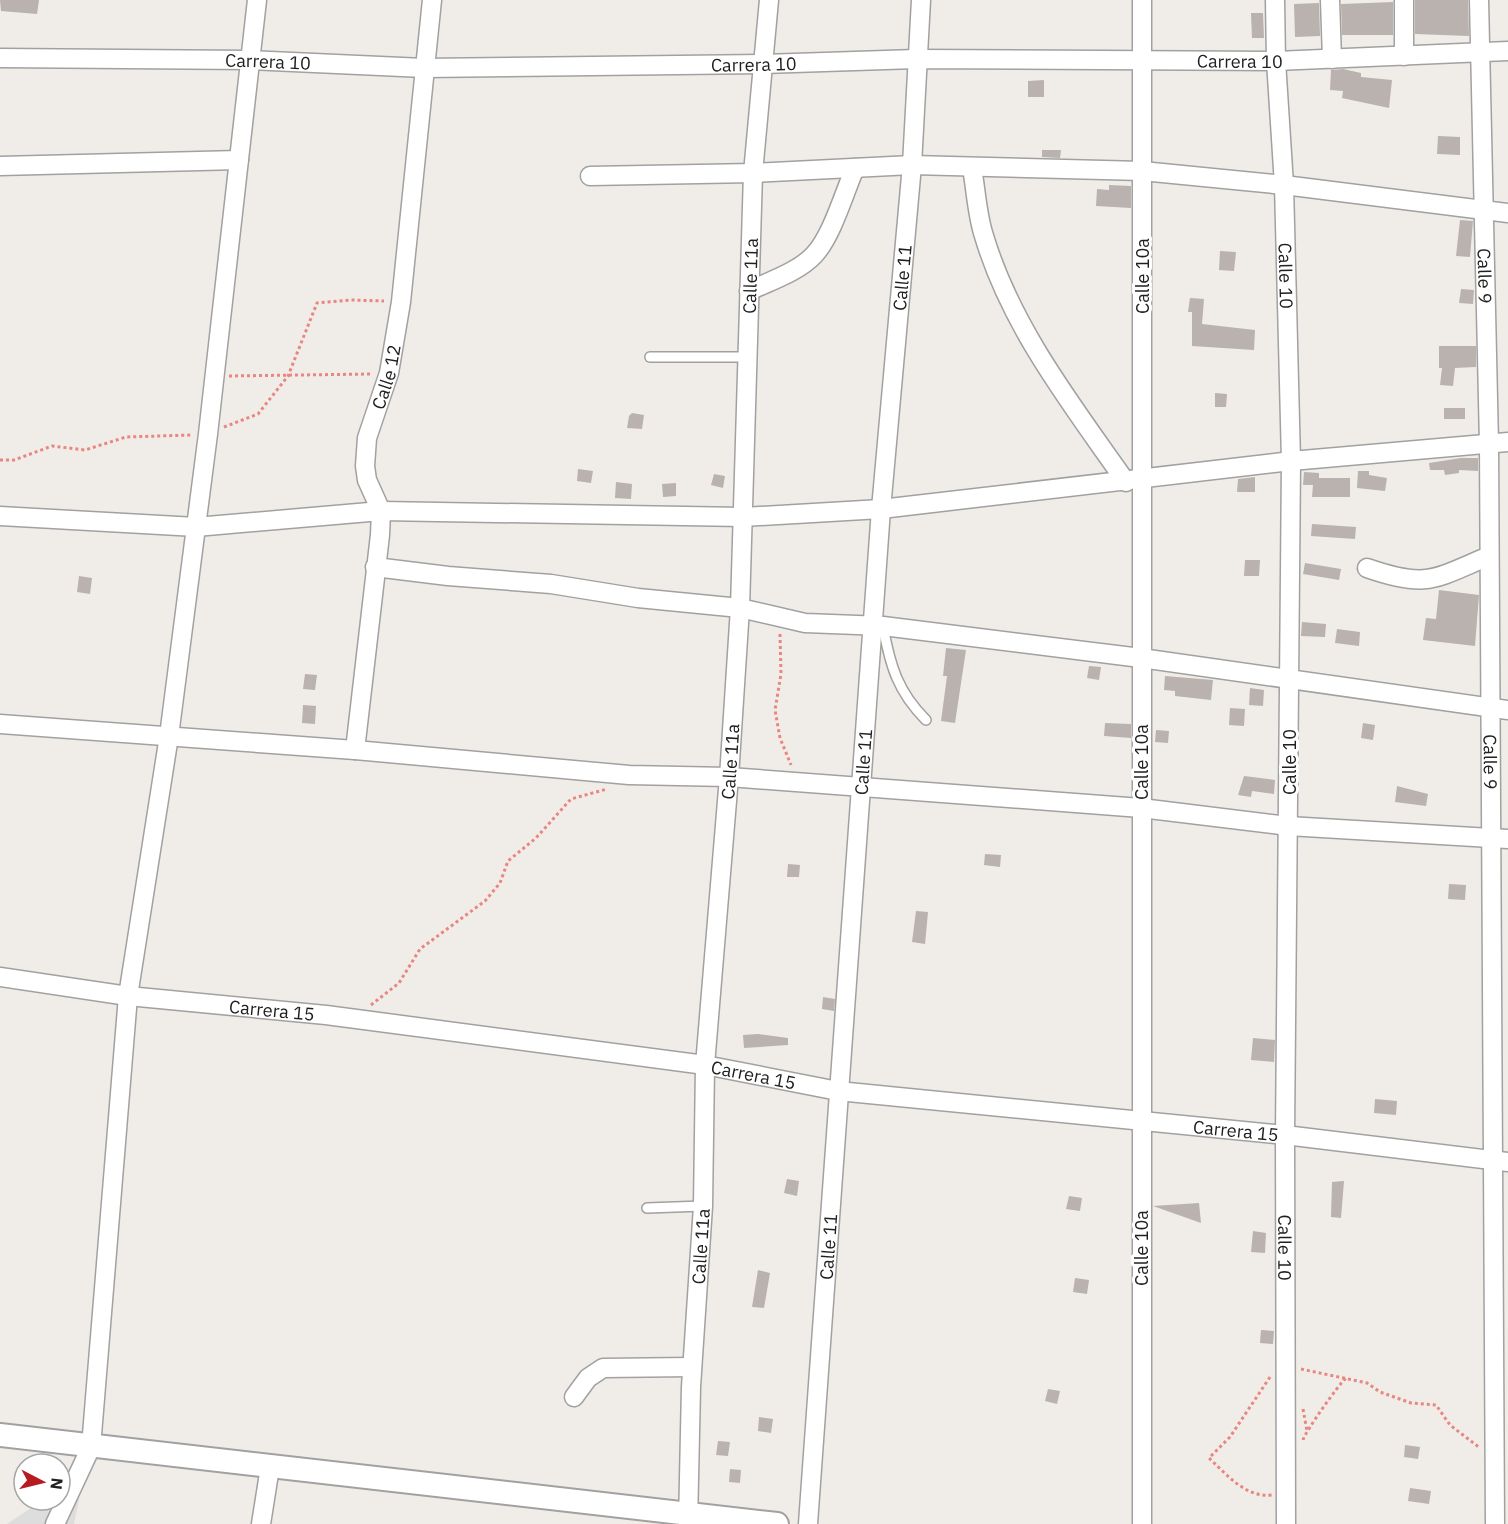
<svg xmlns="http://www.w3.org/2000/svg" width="1508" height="1524" font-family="'IBM Plex Sans',sans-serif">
  <rect width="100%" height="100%" fill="#f0ede8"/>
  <polygon fill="#dedddd" points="70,1489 79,1499 74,1524 7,1524 43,1500 60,1500"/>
  <g fill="#b9b2ae">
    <polygon points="0,0 39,0 37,14 1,11"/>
    <polygon points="1415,0 1468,0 1469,36 1415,34"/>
    <polygon points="1393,2 1393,35 1342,35 1341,4"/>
    <polygon points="1319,3 1320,36 1295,37 1294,4"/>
    <polygon points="1251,13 1263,13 1264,38 1252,38"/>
    <polygon points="1343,69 1361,73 1361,77 1392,80 1389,108 1342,98 1343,91 1330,90 1331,70"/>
    <polygon points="1044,80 1044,97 1028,97 1028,81"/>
    <polygon points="1438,136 1460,137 1460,155 1437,154"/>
    <polygon points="1042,150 1061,150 1060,158 1042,157"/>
    <polygon points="1109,185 1131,186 1131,208 1096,206 1097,189 1109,190"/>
    <polygon points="1460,220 1473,221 1470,257 1456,256"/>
    <polygon points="1220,251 1236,252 1234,271 1219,270"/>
    <polygon points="1461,289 1474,290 1473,304 1459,303"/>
    <polygon points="1190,298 1204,299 1202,324 1255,330 1254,350 1192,346 1192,312 1188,312"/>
    <polygon points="1439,346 1476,346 1476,367 1455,368 1453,386 1440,385 1442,368 1439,368"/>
    <polygon points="1215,393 1227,394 1226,407 1215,407"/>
    <rect x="1444" y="408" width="21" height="11"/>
    <polygon points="632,413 644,415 642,429 627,428 629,416"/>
    <polygon points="1461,458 1478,458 1478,471 1459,470 1459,473 1445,475 1444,470 1430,470 1429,463"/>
    <polygon points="578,469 593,471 591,483 577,481"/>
    <polygon points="1358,471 1369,471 1369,475 1387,478 1385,491 1357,488"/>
    <polygon points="1304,472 1319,473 1319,478 1350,478 1350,497 1312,497 1313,485 1303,485"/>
    <polygon points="714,474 725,476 723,488 711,485"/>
    <polygon points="1255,477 1255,492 1237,492 1238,479"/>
    <polygon points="616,482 632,484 631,499 615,498"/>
    <polygon points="676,483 676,496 663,497 662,484"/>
    <polygon points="1312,524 1356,527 1355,539 1311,536"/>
    <polygon points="1245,560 1260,560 1259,576 1244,576"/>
    <polygon points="1305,563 1341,569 1339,580 1303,574"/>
    <polygon points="79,576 92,578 90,594 77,592"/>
    <polygon points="1439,590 1479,595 1475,646 1423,640 1426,618 1436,619"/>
    <polygon points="1302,622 1326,624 1325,637 1301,636"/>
    <polygon points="1337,629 1360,632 1359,646 1335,643"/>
    <polygon points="946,648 966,650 955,723 941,721 947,676 943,676"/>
    <polygon points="1089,666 1101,667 1099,680 1087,678"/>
    <polygon points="305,674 317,675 315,690 303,689"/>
    <polygon points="1165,676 1213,680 1211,700 1175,696 1175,691 1164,690"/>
    <polygon points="1250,688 1264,690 1263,706 1249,705"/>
    <polygon points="303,705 316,706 315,724 302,723"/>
    <polygon points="1230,708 1245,709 1244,726 1229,725"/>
    <polygon points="1105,723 1131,724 1131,738 1104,736"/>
    <polygon points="1363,723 1375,725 1373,740 1361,738"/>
    <polygon points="1156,730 1169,731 1168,743 1155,742"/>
    <polygon points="1244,776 1275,780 1274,794 1252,791 1251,797 1238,795"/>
    <polygon points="1397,786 1428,794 1426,806 1395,802"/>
    <polygon points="985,854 1001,855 1000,867 984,865"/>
    <polygon points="788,864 800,865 799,877 787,877"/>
    <polygon points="1449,884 1466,885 1465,900 1448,899"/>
    <polygon points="916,911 928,912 925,944 912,942"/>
    <polygon points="823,997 835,999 834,1011 822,1009"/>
    <polygon points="758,1034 788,1038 788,1045 744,1048 743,1035"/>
    <polygon points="1253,1038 1275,1040 1274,1062 1251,1060"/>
    <polygon points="1375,1099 1397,1101 1396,1115 1374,1113"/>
    <polygon points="787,1179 799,1181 797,1196 784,1193"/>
    <polygon points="1344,1181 1341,1218 1331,1217 1332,1182"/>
    <polygon points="1069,1196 1082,1198 1080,1211 1066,1209"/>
    <polygon points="1199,1203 1201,1223 1153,1206"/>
    <polygon points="1253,1231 1266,1233 1265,1253 1251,1252"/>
    <polygon points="758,1270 770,1273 764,1308 752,1307"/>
    <polygon points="1075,1278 1089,1280 1087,1294 1073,1292"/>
    <polygon points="1261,1330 1274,1331 1273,1344 1260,1343"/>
    <polygon points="1048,1389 1060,1391 1057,1404 1045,1401"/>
    <polygon points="759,1417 773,1419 771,1433 758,1431"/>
    <polygon points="718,1441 730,1442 728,1456 716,1455"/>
    <polygon points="1405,1445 1420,1447 1418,1459 1404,1457"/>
    <polygon points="730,1469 741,1470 740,1483 729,1482"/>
    <polygon points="1410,1488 1431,1491 1429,1504 1408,1501"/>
  </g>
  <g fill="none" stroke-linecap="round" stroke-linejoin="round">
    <defs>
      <g id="service">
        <polyline points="650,357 747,357"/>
        <path d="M883,626C890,666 898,692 926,720"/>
        <polyline points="647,1208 703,1206"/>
      </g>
      <g id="minor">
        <polyline points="1142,0 1142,1524"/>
        <path id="s1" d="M1275,0L1276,61L1284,185L1291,461L1285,1135L1286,1524"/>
        <polyline points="1330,0 1332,59"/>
        <polyline points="1404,0 1404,56"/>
        <path id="s2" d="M1479,0L1489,444L1495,1524"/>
        <path id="s3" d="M0,58L250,60L424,68L763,64L916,59L1276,61L1508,51"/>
        <polyline points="0,166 239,160"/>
        <path d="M972,168C976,190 977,215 984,236C1011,327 1072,405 1126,482"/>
        <polyline points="590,176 753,173 912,165 1142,171 1284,185 1508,213"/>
        <path d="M749,291C770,281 798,272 814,255C832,236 844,193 855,168"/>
        <polyline points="0,516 196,527 381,511 743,517 881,509 1291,461 1508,442"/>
        <polyline points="375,567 448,576 551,584 638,598 740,608 805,623 883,626 1141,658 1508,710"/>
        <path d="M1367,568C1427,589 1434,579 1489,556"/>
        <polyline points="0,724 355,750 629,775 729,777 1141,808 1288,826 1508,839"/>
        <path id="s4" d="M355,750L380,535L381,511L367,480L365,466L367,438L389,373L401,302L432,0"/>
        <path id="s5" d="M0,977L128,996L326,1015L705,1065L838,1091L1285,1135L1508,1162"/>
        <polyline points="574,1397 588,1378 603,1368 692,1367"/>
        <polyline points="55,1524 91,1447 128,996 169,736 208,434 257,0"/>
        <polyline points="261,1524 270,1467"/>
        <path id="s6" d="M688,1524L691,1387L703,1206L705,1065L729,777L740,608L753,173L769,0"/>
        <path id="s7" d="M808,1524L881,509L912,165L921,0"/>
      </g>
      <polyline id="tertiary" points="0,1435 777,1524"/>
    </defs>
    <use href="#service" stroke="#a1a1a1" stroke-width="12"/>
    <use href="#minor" stroke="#a1a1a1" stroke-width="21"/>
    <use href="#tertiary" stroke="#a1a1a1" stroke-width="26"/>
    <g stroke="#e98680" stroke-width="3" stroke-dasharray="3 3" stroke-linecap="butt">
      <polyline points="229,376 372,374"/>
      <polyline points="224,427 258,414 288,376 317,303 351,300 384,301"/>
      <polyline points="0,460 14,460 52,446 85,450 126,437 192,435"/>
      <polyline points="780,634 781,674 775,710 780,738 791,765"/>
      <polyline points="371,1005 399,983 420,949 485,901 500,883 508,861 536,838 571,799 607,789"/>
      <polyline points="1301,1369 1367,1383 1380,1392 1411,1403 1436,1405 1450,1425 1480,1448"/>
      <path d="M1270,1377L1230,1437L1209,1458C1227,1475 1246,1498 1272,1495"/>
      <polyline points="1303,1409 1307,1431"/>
      <path d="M1303,1440C1305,1432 1339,1384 1346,1378"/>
    </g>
    <use href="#service" stroke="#fff" stroke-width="9"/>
    <use href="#minor" stroke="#fff" stroke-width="18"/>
    <use href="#tertiary" stroke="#fff" stroke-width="22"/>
  </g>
  <g text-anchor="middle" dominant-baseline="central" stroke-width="6" stroke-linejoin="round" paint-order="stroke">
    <g font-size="18" fill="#202020" stroke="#fff">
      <text stroke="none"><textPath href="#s3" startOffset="1240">Carrera 10</textPath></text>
      <text stroke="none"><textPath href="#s3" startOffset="268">Carrera 10</textPath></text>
      <text stroke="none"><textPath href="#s3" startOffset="754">Carrera 10</textPath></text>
      <text transform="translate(1142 276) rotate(-90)">Calle 10a</text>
      <text stroke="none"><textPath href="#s1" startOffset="276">Calle 10</textPath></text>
      <text stroke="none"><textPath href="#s2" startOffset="276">Calle 9</textPath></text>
      <text stroke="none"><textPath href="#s6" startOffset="1250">Calle 11a</textPath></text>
      <text stroke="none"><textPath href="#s7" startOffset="1250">Calle 11</textPath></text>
      <text stroke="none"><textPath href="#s4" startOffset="381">Calle 12</textPath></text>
      <text stroke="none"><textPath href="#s6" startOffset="764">Calle 11a</textPath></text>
      <text stroke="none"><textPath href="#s7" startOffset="764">Calle 11</textPath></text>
      <text transform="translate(1141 762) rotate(-90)">Calle 10a</text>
      <text transform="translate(1289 762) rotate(-90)">Calle 10</text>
      <text stroke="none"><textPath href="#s2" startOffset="762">Calle 9</textPath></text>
      <text stroke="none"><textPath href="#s5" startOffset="274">Carrera 15</textPath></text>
      <text stroke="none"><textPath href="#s5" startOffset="760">Carrera 15</textPath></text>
      <text stroke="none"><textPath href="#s5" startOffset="1246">Carrera 15</textPath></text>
      <text stroke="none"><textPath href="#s6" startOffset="278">Calle 11a</textPath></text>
      <text stroke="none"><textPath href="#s7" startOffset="278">Calle 11</textPath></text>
      <text transform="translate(1141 1248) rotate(-90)">Calle 10a</text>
      <text stroke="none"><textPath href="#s1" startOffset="1248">Calle 10</textPath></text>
    </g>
  </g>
  <g transform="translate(42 1482) rotate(97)"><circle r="28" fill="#ffffff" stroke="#a6a6a6" stroke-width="1.5"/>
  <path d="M0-4.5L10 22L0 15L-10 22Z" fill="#b71a21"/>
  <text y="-9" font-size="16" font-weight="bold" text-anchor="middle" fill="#202020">N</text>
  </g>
</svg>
